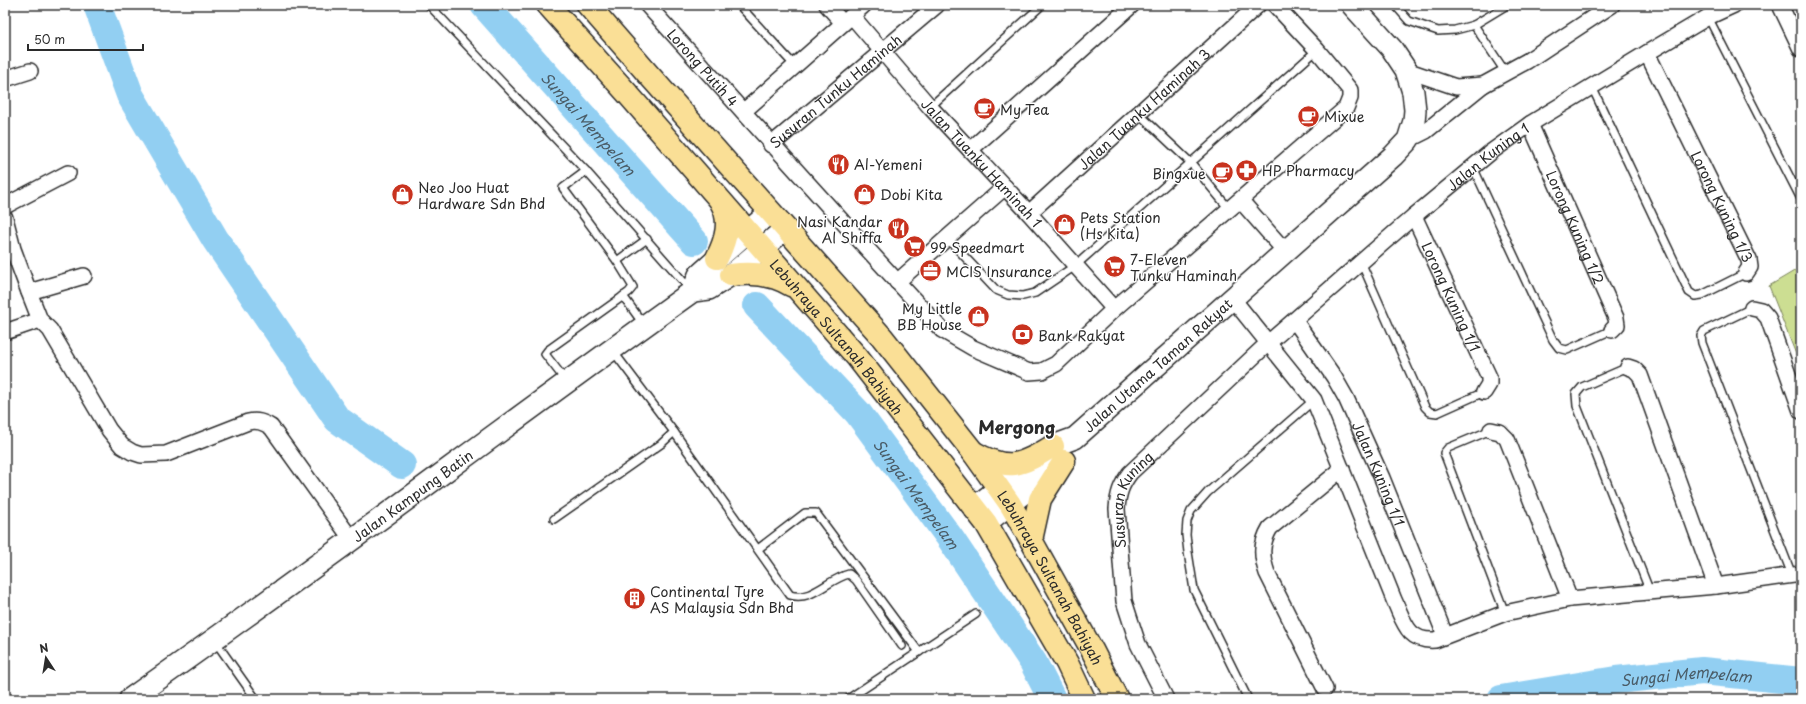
<svg xmlns="http://www.w3.org/2000/svg" width="1806" height="704" font-family="'Playpen Sans',sans-serif">
  <rect width="100%" height="100%" fill="#fff"/>
  <filter id="ink" filterUnits="userSpaceOnUse"><feTurbulence type="fractalNoise" baseFrequency=".025" numOctaves="2"/><feDisplacementMap in="SourceGraphic" scale="8" xChannelSelector="R" yChannelSelector="G"/><feConvolveMatrix kernelMatrix="1 2 1 2 8 2 1 2 1" color-interpolation-filters="sRGB"/></filter>
  <g filter="url(#ink)">
    <polygon fill="#ccde92" stroke="#7c845e" points="1801,267 1801,367 1769,286"/>
    <g fill="none" stroke-linecap="round" stroke-linejoin="round">
      <g stroke="#92cff2" stroke-width="28">
        <polyline points="97,5 130,95 215,239 337,419 402,465"/>
        <path id="s1" d="M484,5L694,241"/>
        <path id="s2" d="M757,306L858,413L950,538L1033,662L1052,699"/>
        <path id="s3" d="M1501,699L1616,680L1702,671L1801,681"/>
      </g>
      <defs>
        <g id="lane">
          <polyline points="429,5 586,171 690,289"/>
          <polyline points="739,5 795,66"/>
          <polyline points="1395,5 1409,21 1438,31 1455,30 1474,25 1507,5"/>
          <polyline points="1708,17 1801,199"/>
          <polyline points="1474,25 1506,73"/>
          <polyline points="1592,87 1689,292 1695,296 1702,295 1746,273"/>
          <polyline points="930,107 1042,5"/>
          <polyline points="1138,113 1191,163 1230,210"/>
          <polyline points="1473,167 1553,340 1559,348 1567,350 1612,330"/>
          <polyline points="947,238 996,290 1008,295 1023,296 1035,293 1075,266 1317,50"/>
          <polyline points="617,261 647,239"/>
          <polyline points="1361,262 1425,407 1430,412 1437,413 1484,392"/>
          <polyline points="623,296 644,325"/>
          <polyline points="1752,308 1704,331 1701,336 1702,343 1792,575"/>
          <polyline points="1628,367 1582,387 1576,394 1577,406 1650,592"/>
          <polyline points="566,381 545,354 548,350 629,292 633,287 617,261 563,188 586,171"/>
          <polyline points="1491,430 1448,448 1444,453 1505,613"/>
          <path d="M674,432L790,595C812,602 828,579 849,574L856,580L902,646"/>
          <polyline points="554,519 661,444 674,432 613,351"/>
          <polyline points="758,549 805,513 816,513 919,652"/>
          <polyline points="215,641 256,699"/>
          <polyline points="848,699 976,614"/>
          <polyline points="1248,699 1194,590 1188,552 1186,535 1187,521 1191,511 1208,492 1314,400"/>
        </g>
        <g id="street">
          <path id="s4" d="M647,5C745,113 842,223 942,330L973,348L1029,372L1042,371L1056,364L1114,309L1346,108L1350,98V90L1317,50L1275,5"/>
          <polyline points="827,5 843,23"/>
          <polyline points="1780,5 1801,49"/>
          <path id="s5" d="M852,16L930,107L1029,213L1114,309"/>
          <path id="s6" d="M1647,53L1749,260L1750,267L1746,273"/>
          <polyline points="1406,70 1456,87 1483,85"/>
          <polyline points="5,79 30,71"/>
          <polyline points="744,111 864,5"/>
          <path id="s7" d="M1530,124L1616,318L1617,325L1612,330"/>
          <polyline points="1408,140 1426,131 1483,85 1527,61 1612,5"/>
          <path id="s8" d="M771,145L937,5"/>
          <polyline points="970,150 1132,5"/>
          <polyline points="1241,201 1285,251"/>
          <polyline points="5,206 68,173"/>
          <path id="s9" d="M1029,213L1258,5"/>
          <path id="s10" d="M1414,216L1489,377V384L1484,392"/>
          <path d="M5,218L13,249L29,292L40,320L50,330L109,430L122,446L132,452L141,455L166,454L248,422C257,420 263,422 271,427L352,540"/>
          <polyline points="897,282 1005,187"/>
          <polyline points="29,292 84,276"/>
          <path d="M1232,298L1314,400L1394,600C1404,621 1407,642 1435,640L1505,613L1570,599L1716,586L1801,574"/>
          <polyline points="1752,308 1761,310 1768,318 1801,411"/>
          <path id="s11" d="M1295,321L1334,377L1346,398L1382,478L1445,635"/>
          <polyline points="5,332 40,320"/>
          <polyline points="1628,367 1634,369 1640,375 1716,586"/>
          <polyline points="1491,430 1500,432 1507,439 1570,599"/>
          <path d="M1325,689L1267,573C1261,556 1261,543 1270,528L1342,469"/>
          <path id="s12" d="M1166,699L1138,644L1124,601L1117,509C1118,494 1121,485 1130,473L1267,344L1414,216L1491,152L1530,124L1647,53L1708,17L1734,5"/>
        </g>
        <g id="secondary">
          <polyline points="693,291 699,275 770,212"/>
          <path id="s13" d="M974,508L1053,446L1075,438L1393,156L1408,140L1414,121L1415,110L1413,92L1406,70L1392,49L1352,5"/>
          <polyline points="986,523 1060,464"/>
          <path id="s14" d="M130,699C320,566 504,426 693,291L709,289L731,275L785,229"/>
        </g>
        <g id="primary">
          <path id="s15" d="M548,5L626,92L857,357L986,523L1067,663L1084,699"/>
          <path id="s16" d="M588,5L648,74L882,337L973,452L1010,504L1031,540L1092,650L1117,699"/>
          <path d="M717,258C726,240 732,221 721,202"/>
          <path d="M731,275C752,272 773,274 791,285"/>
          <path d="M973,452C1008,472 1021,466 1053,446"/>
          <polyline points="1031,540 1040,499 1064,461"/>
        </g>
      </defs>
      <use href="#lane" stroke="#2b2b2b" stroke-width="10"/>
      <use href="#street" stroke="#2b2b2b" stroke-width="18"/>
      <use href="#secondary" stroke="#2b2b2b" stroke-width="24"/>
      <use href="#primary" stroke="#2b2b2b" stroke-width="25"/>
      <use href="#lane" stroke="#fff" stroke-width="7"/>
      <use href="#street" stroke="#fff" stroke-width="15"/>
      <use href="#secondary" stroke="#fff" stroke-width="21"/>
      <use href="#primary" stroke="#fadf96" stroke-width="22"/>
    </g>
  </g>
  <defs>
    <symbol id="cafe-disc" viewBox="-11 -11 22 22"><circle r="9.5" fill="#c8321e" stroke="#fff"/><path d="M-5.5-4.5H6V0H3Q3 3.5 0 3.5H-2.5Q-5.5 3.5-5.5 0ZM3-3.2v2h1.7v-2ZM-6 4.5H4V6H-6Z" fill="#fff"/></symbol>
    <symbol id="restaurant-disc" viewBox="-11 -11 22 22"><circle r="9.5" fill="#c8321e" stroke="#fff"/><path d="M-5-6h1v4h1v-4h1v4h1v-4h1v5L-1.5 .5V6h-2V.5L-5-1ZM5-6V6H3V1.5H1.5Q1.5-4 5-6Z" fill="#fff"/></symbol>
    <symbol id="pharmacy-disc" viewBox="-11 -11 22 22"><circle r="9.5" fill="#c8321e" stroke="#fff"/><path d="M-2-6h4v4h4v4h-4v4h-4v-4h-4v-4h4Z" fill="#fff"/></symbol>
    <symbol id="shop-disc" viewBox="-11 -11 22 22"><circle r="9.5" fill="#c8321e" stroke="#fff"/><path d="M-5-2.5h2.3a2.7 3.5 0 0 1 5.4 0H5L5.5 6h-11ZM-1.5-2.5h3a1.5 2.3 0 0 0-3 0Z" fill="#fff"/></symbol>
    <symbol id="supermarket-disc" viewBox="-11 -11 22 22"><circle r="9.5" fill="#c8321e" stroke="#fff"/><path d="M-6-5.5h2.5l.6 2H6L4.5 2H-2.5L-4.4-4H-6ZM-1.5 3.2a1.3 1.3 0 1 0 .1 0ZM3 3.2a1.3 1.3 0 1 0 .1 0Z" fill="#fff"/></symbol>
    <symbol id="office-disc" viewBox="-11 -11 22 22"><circle r="9.5" fill="#c8321e" stroke="#fff"/><path d="M-6-3h4V-5.5h4V-3h4V5H-6ZM-1-4.5V-3h2v-1.5ZM-6 0V1H6V0Z" fill="#fff"/></symbol>
    <symbol id="bank-disc" viewBox="-11 -11 22 22"><circle r="9.5" fill="#c8321e" stroke="#fff"/><path d="M-6-4H6V4H-6ZM0-2.3a2.3 2.3 0 1 0 0 4.6a2.3 2.3 0 1 0 0-4.6Z" fill="#fff"/></symbol>
    <symbol id="building-disc" viewBox="-11 -11 22 22"><circle r="9.5" fill="#c8321e" stroke="#fff"/><path d="M-4-6H4V6H1V3H-1V6H-4ZM-2.5-4.3h1.7v1.8h-1.7ZM.8-4.3h1.7v1.8H.8ZM-2.5-1h1.7V.8h-1.7ZM.8-1h1.7V.8H.8Z" fill="#fff"/></symbol>
  </defs>
  <g fill-rule="evenodd">
    <use href="#cafe-disc" x="972" y="96" width="25" height="25"/>
    <use href="#cafe-disc" x="1296" y="104" width="25" height="25"/>
    <use href="#restaurant-disc" x="826" y="152" width="25" height="25"/>
    <use href="#pharmacy-disc" x="1234" y="158" width="25" height="25"/>
    <use href="#cafe-disc" x="1210" y="160" width="25" height="25"/>
    <use href="#shop-disc" x="852" y="182" width="25" height="25"/>
    <use href="#shop-disc" x="390" y="182" width="25" height="25"/>
    <use href="#shop-disc" x="1052" y="212" width="25" height="25"/>
    <use href="#restaurant-disc" x="886" y="216" width="25" height="25"/>
    <use href="#supermarket-disc" x="902" y="234" width="25" height="25"/>
    <use href="#supermarket-disc" x="1102" y="254" width="25" height="25"/>
    <use href="#office-disc" x="918" y="258" width="25" height="25"/>
    <use href="#shop-disc" x="966" y="304" width="25" height="25"/>
    <use href="#bank-disc" x="1010" y="322" width="25" height="25"/>
    <use href="#building-disc" x="622" y="586" width="25" height="25"/>
  </g>
  <g text-anchor="middle" dominant-baseline="central" stroke-width="3" stroke-linejoin="round" paint-order="stroke">
    <g font-size="14" fill="#2b2b2b" stroke="#fff">
      <text stroke="none"><textPath href="#s4" startOffset="84">Lorong Putih 4</textPath></text>
      <text stroke="none"><textPath href="#s8" startOffset="84">Susuran Tunku Haminah</textPath></text>
      <text stroke="none"><textPath href="#s9" startOffset="155">Jalan Tuanku Haminah 3</textPath></text>
      <text stroke="none"><textPath href="#s12" startOffset="716">Jalan Kuning 1</textPath></text>
      <text stroke="none"><textPath href="#s5" startOffset="196">Jalan Tuanku Haminah 1</textPath></text>
      <text stroke="none"><textPath href="#s6" startOffset="171">Lorong Kuning 1/3</textPath></text>
      <text stroke="none"><textPath href="#s7" startOffset="113">Lorong Kuning 1/2</textPath></text>
      <text stroke="none"><textPath href="#s10" startOffset="89">Lorong Kuning 1/1</textPath></text>
      <text stroke="none"><textPath href="#s15" startOffset="440">Lebuhraya Sultanah Bahiyah</textPath></text>
      <text stroke="none"><textPath href="#s13" startOffset="234">Jalan Utama Taman Rakyat</textPath></text>
      <text stroke="none"><textPath href="#s11" startOffset="175">Jalan Kuning 1/1</textPath></text>
      <text stroke="none"><textPath href="#s14" startOffset="348">Jalan Kampung Batin</textPath></text>
      <text stroke="none"><textPath href="#s12" startOffset="213">Susuran Kuning</textPath></text>
      <text stroke="none"><textPath href="#s16" startOffset="738">Lebuhraya Sultanah Bahiyah</textPath></text>
    </g>
    <g font-size="14" fill="#2b2b2b" stroke="#fff" text-anchor="start">
      <text x="1000" y="109">My Tea</text>
      <text x="1324" y="116">Mixue</text>
      <text x="854" y="164">Al-Yemeni</text>
      <text x="1262" y="170">HP Pharmacy</text>
      <text x="1206" y="173" text-anchor="end">Bingxue</text>
      <text x="418" y="187">Neo Joo Huat<tspan x="418" dy="16">Hardware Sdn Bhd</tspan></text>
      <text x="880" y="194">Dobi Kita</text>
      <text x="1080" y="217">Pets Station<tspan x="1080" dy="16">(Hs Kita)</tspan></text>
      <text x="882" y="221" text-anchor="end">Nasi Kandar<tspan x="882" dy="16">Al Shiffa</tspan></text>
      <text x="930" y="247">99 Speedmart</text>
      <text x="1130" y="259">7-Eleven<tspan x="1130" dy="16">Tunku Haminah</tspan></text>
      <text x="946" y="271">MCIS Insurance</text>
      <text x="962" y="308" text-anchor="end">My Little<tspan x="962" dy="16">BB House</tspan></text>
      <text x="1038" y="335">Bank Rakyat</text>
      <text x="650" y="591">Continental Tyre<tspan x="650" dy="16">AS Malaysia Sdn Bhd</tspan></text>
    </g>
    <g font-size="15" font-style="italic" fill="#4a5c67" stroke="#fff">
      <text stroke="none"><textPath href="#s1" startOffset="158">Sungai Mempelam</textPath></text>
      <text stroke="none"><textPath href="#s2" startOffset="247">Sungai Mempelam</textPath></text>
      <text stroke="none"><textPath href="#s3" startOffset="187">Sungai Mempelam</textPath></text>
    </g>
    <g font-size="18" font-weight="bold" fill="#2b2b2b" stroke="#fff">
      <text x="1017" y="426">Mergong</text>
    </g>
  </g>
  <rect width="1806" height="704" fill="none" stroke="#fff" stroke-width="20"/>
  <rect x="10" y="10" width="1786" height="684" fill="none" stroke="#2b2b2b" stroke-width="1.5" filter="url(#ink)"/>
  <g transform="translate(46 658) rotate(348)" stroke="#ffffff" stroke-width="3" paint-order="stroke">
  <path d="M0-3L7 15L0 10L-7 15Z" fill="#2b2b2b"/>
  <text y="-6" font-size="11" font-weight="bold" text-anchor="middle" fill="#2b2b2b">N</text>
  </g>
  <path d="M28 44v6h115v-6" fill="none" stroke="#2b2b2b" stroke-width="2"/>
  <text x="34" y="44" font-size="12" fill="#2b2b2b" stroke="#ffffff" stroke-width="3" paint-order="stroke">50 m</text>
</svg>
